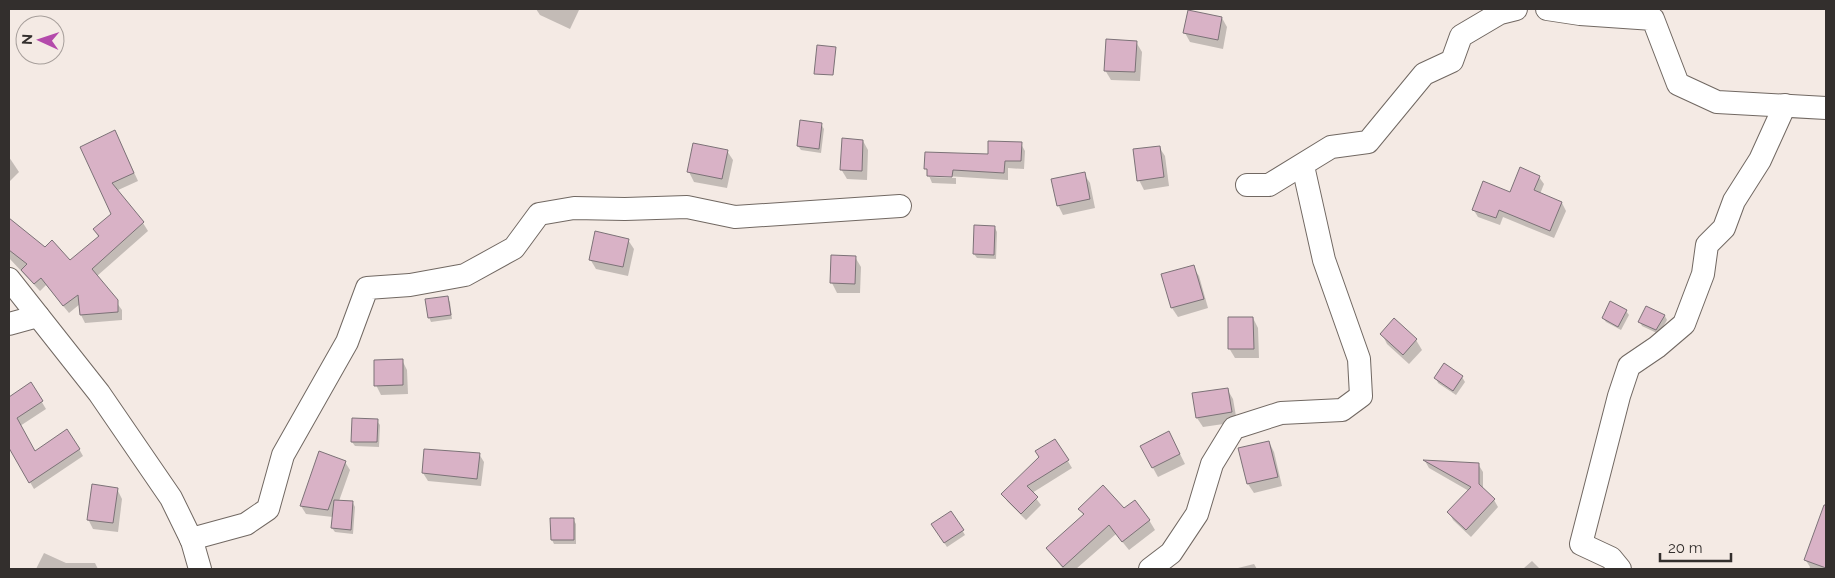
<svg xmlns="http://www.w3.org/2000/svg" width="1835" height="578" font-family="Raleway,sans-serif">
  <rect width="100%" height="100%" fill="#f4eae4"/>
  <g fill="#0003">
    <polygon points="536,9 579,9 579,10 570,29 540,15"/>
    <polygon points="1222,18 1227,27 1223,49 1190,42 1185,33"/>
    <polygon points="1136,42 1142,52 1140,81 1111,80 1105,70"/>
    <polygon points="821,124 824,129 821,153 801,150 798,146"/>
    <polygon points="119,140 138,181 116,191 143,223 148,231 97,276 122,310 122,320 85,323 81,315 80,304 69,313 46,285 40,291 9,258 9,221 45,248 70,262 99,238 94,230 112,214 81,147"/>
    <polygon points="863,141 868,150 867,180 847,179 841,169"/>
    <polygon points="1021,144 1025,151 1024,169 1008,168 1008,180 930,175 930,177 956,178 956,184 932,183 926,168 989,155"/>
    <polygon points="1159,147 1165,156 1169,186 1144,190 1139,180"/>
    <polygon points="727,151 733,160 727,188 694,182 689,172"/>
    <polygon points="9,157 19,172 9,182"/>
    <polygon points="1084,174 1090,183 1095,208 1063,215 1058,205"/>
    <polygon points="1539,177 1544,184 1540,194 1562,203 1566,211 1554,238 1503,217 1500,225 1478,217 1473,209 1510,193"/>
    <polygon points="995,228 997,232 996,259 977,258 974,254"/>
    <polygon points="628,240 634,249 628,276 596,269 590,259"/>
    <polygon points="855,257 861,267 860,293 837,293 832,283"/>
    <polygon points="1193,267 1199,276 1208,308 1178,317 1172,308"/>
    <polygon points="447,297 450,302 452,319 431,322 429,317"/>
    <polygon points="1647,307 1665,316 1667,320 1659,334 1642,326 1640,322"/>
    <polygon points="1626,311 1629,315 1621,330 1606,322 1603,318"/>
    <polygon points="1253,318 1258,328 1259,358 1235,358 1229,348"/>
    <polygon points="1394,320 1416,340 1422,350 1409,364 1387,344 1382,334"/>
    <polygon points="402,360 407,370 408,394 381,395 376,385"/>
    <polygon points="1445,365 1462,377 1465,382 1456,395 1438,383 1436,378"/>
    <polygon points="31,384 46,409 20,426 35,453 79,449 83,456 34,489 9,446 9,399"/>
    <polygon points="1227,389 1233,399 1237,422 1203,427 1197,418"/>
    <polygon points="377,421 380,425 379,447 355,446 352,442"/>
    <polygon points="1055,440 1072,468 1032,493 1041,505 1026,520 1007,501 1003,494 1041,458"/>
    <polygon points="1174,442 1185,464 1158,477 1153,468"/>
    <polygon points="1269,442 1274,452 1282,486 1254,493 1248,484 1240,449"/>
    <polygon points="425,450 479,454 484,462 481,486 428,481 423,473"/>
    <polygon points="1425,461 1478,464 1483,472 1483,489 1494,500 1498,507 1471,537 1453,520 1449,512 1469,491 1429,468"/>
    <polygon points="345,462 350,470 339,501 353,503 355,507 353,534 335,532 332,528 333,517 306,514 301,506"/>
    <polygon points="117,489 122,499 118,532 93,529 88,519"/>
    <polygon points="1080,509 1124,509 1149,520 1155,530 1129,550 1116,534 1076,569 1063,569 1048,549 1084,516"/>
    <polygon points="951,512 965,535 947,547 935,529"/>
    <polygon points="573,519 576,524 576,544 554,544 552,540"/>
    <polygon points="1815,532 1826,536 1826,569 1809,569 1810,567 1805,559"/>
    <polygon points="44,553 66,563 95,563 98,569 36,569"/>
    <polygon points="1532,561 1540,569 1523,569"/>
    <polygon points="1254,564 1257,569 1234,569"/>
  </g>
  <g fill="#d9b2c6" stroke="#7c7277">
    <polygon points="1188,10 1222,17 1218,40 1183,33"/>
    <polygon points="1106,39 1137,41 1135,72 1104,71"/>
    <polygon points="817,45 836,47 833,75 814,74"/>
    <polygon points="800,120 822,123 819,149 797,146"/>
    <polygon points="115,130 134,173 112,183 144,222 92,269 118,300 118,312 80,315 78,295 63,306 41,278 34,284 21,270 27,264 9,250 9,218 45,247 52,240 70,260 99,236 93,229 111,214 80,147"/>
    <polygon points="842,138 863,140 862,171 840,170"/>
    <polygon points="988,141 1022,142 1021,161 1005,161 1004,173 953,170 952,177 927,176 927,169 924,169 925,152 988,154"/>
    <polygon points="693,143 728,150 722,179 687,172"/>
    <polygon points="1160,146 1164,177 1137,181 1133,149"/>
    <polygon points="1520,167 1540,176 1534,190 1562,202 1550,231 1499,210 1496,218 1472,210 1483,181 1510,192"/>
    <polygon points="1085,172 1090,199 1057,206 1051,179"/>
    <polygon points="974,225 995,226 994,255 973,254"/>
    <polygon points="595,231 629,239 623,267 589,260"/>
    <polygon points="831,255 856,256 855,284 830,283"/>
    <polygon points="1194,265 1204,299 1171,308 1161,274"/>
    <polygon points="448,296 451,315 428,318 425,299"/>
    <polygon points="1610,301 1627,310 1618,327 1602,318"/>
    <polygon points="1646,306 1665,315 1656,330 1638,322"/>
    <polygon points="1228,317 1253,317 1254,349 1228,349"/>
    <polygon points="1394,318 1417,339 1403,355 1380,334"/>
    <polygon points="403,359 403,385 374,386 374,360"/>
    <polygon points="1444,363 1463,376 1453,391 1434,378"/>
    <polygon points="31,382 43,401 17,418 35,451 67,429 80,449 29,483 9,448 9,397"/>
    <polygon points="1228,388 1232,412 1196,418 1192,393"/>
    <polygon points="352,418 378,419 377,442 351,442"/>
    <polygon points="1169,431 1180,454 1152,468 1140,446"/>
    <polygon points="1055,439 1069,460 1027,486 1038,497 1021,514 1001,494 1039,457 1035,451"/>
    <polygon points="1269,441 1278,477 1247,484 1238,448"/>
    <polygon points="424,449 480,453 477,479 422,473"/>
    <polygon points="319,451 346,461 328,510 300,506"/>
    <polygon points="1423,460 1479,463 1479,484 1495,499 1466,530 1447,512 1471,487"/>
    <polygon points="92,484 118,488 113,523 87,520"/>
    <polygon points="1103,485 1124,508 1135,500 1150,520 1122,542 1109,525 1063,567 1046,548 1084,514 1078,509"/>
    <polygon points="334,500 353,501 351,530 331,528"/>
    <polygon points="1824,505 1826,505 1826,568 1804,560"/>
    <polygon points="951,511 964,530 944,543 931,524"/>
    <polygon points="550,518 574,518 574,540 551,540"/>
  </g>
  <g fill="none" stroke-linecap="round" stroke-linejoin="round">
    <defs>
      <g id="street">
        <polyline points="1547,9 1580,14 1653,19 1678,84 1717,102 1826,108"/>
        <polyline points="1247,185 1269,185 1331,147 1368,142 1424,74 1452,61 1461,36 1500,13 1516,9"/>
        <polyline points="9,279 99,393 171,498 192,541 200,569"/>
        <polyline points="9,324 38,316"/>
        <polyline points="191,539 246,524 268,509 283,455 347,342 367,288 410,285 465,275 514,248 539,214 574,208 625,209 687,207 735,217 900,206"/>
        <polyline points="1150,569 1171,553 1197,514 1212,464 1234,428 1281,413 1342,410 1361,396 1359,359 1324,260 1303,166"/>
        <polyline points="1620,569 1611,558 1581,544 1619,396 1629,366 1657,347 1684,324 1703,274 1707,245 1724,228 1734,201 1760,160 1785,105"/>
      </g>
    </defs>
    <use href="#street" stroke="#716862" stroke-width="24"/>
    <use href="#street" stroke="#fff" stroke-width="22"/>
  </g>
  <rect width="1835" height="578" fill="none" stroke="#332f2d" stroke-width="20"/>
  <g transform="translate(40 40) rotate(273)"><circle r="24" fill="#f4eae4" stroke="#a79f9b"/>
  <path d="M0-4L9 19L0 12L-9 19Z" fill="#b44aab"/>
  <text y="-8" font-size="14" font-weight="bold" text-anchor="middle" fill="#332f2d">N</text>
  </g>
  <path d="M1660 553v8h71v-8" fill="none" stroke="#332f2d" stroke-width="2.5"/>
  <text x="1668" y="553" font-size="15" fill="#332f2d" stroke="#f4eae4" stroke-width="4" paint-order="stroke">20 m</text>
</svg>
